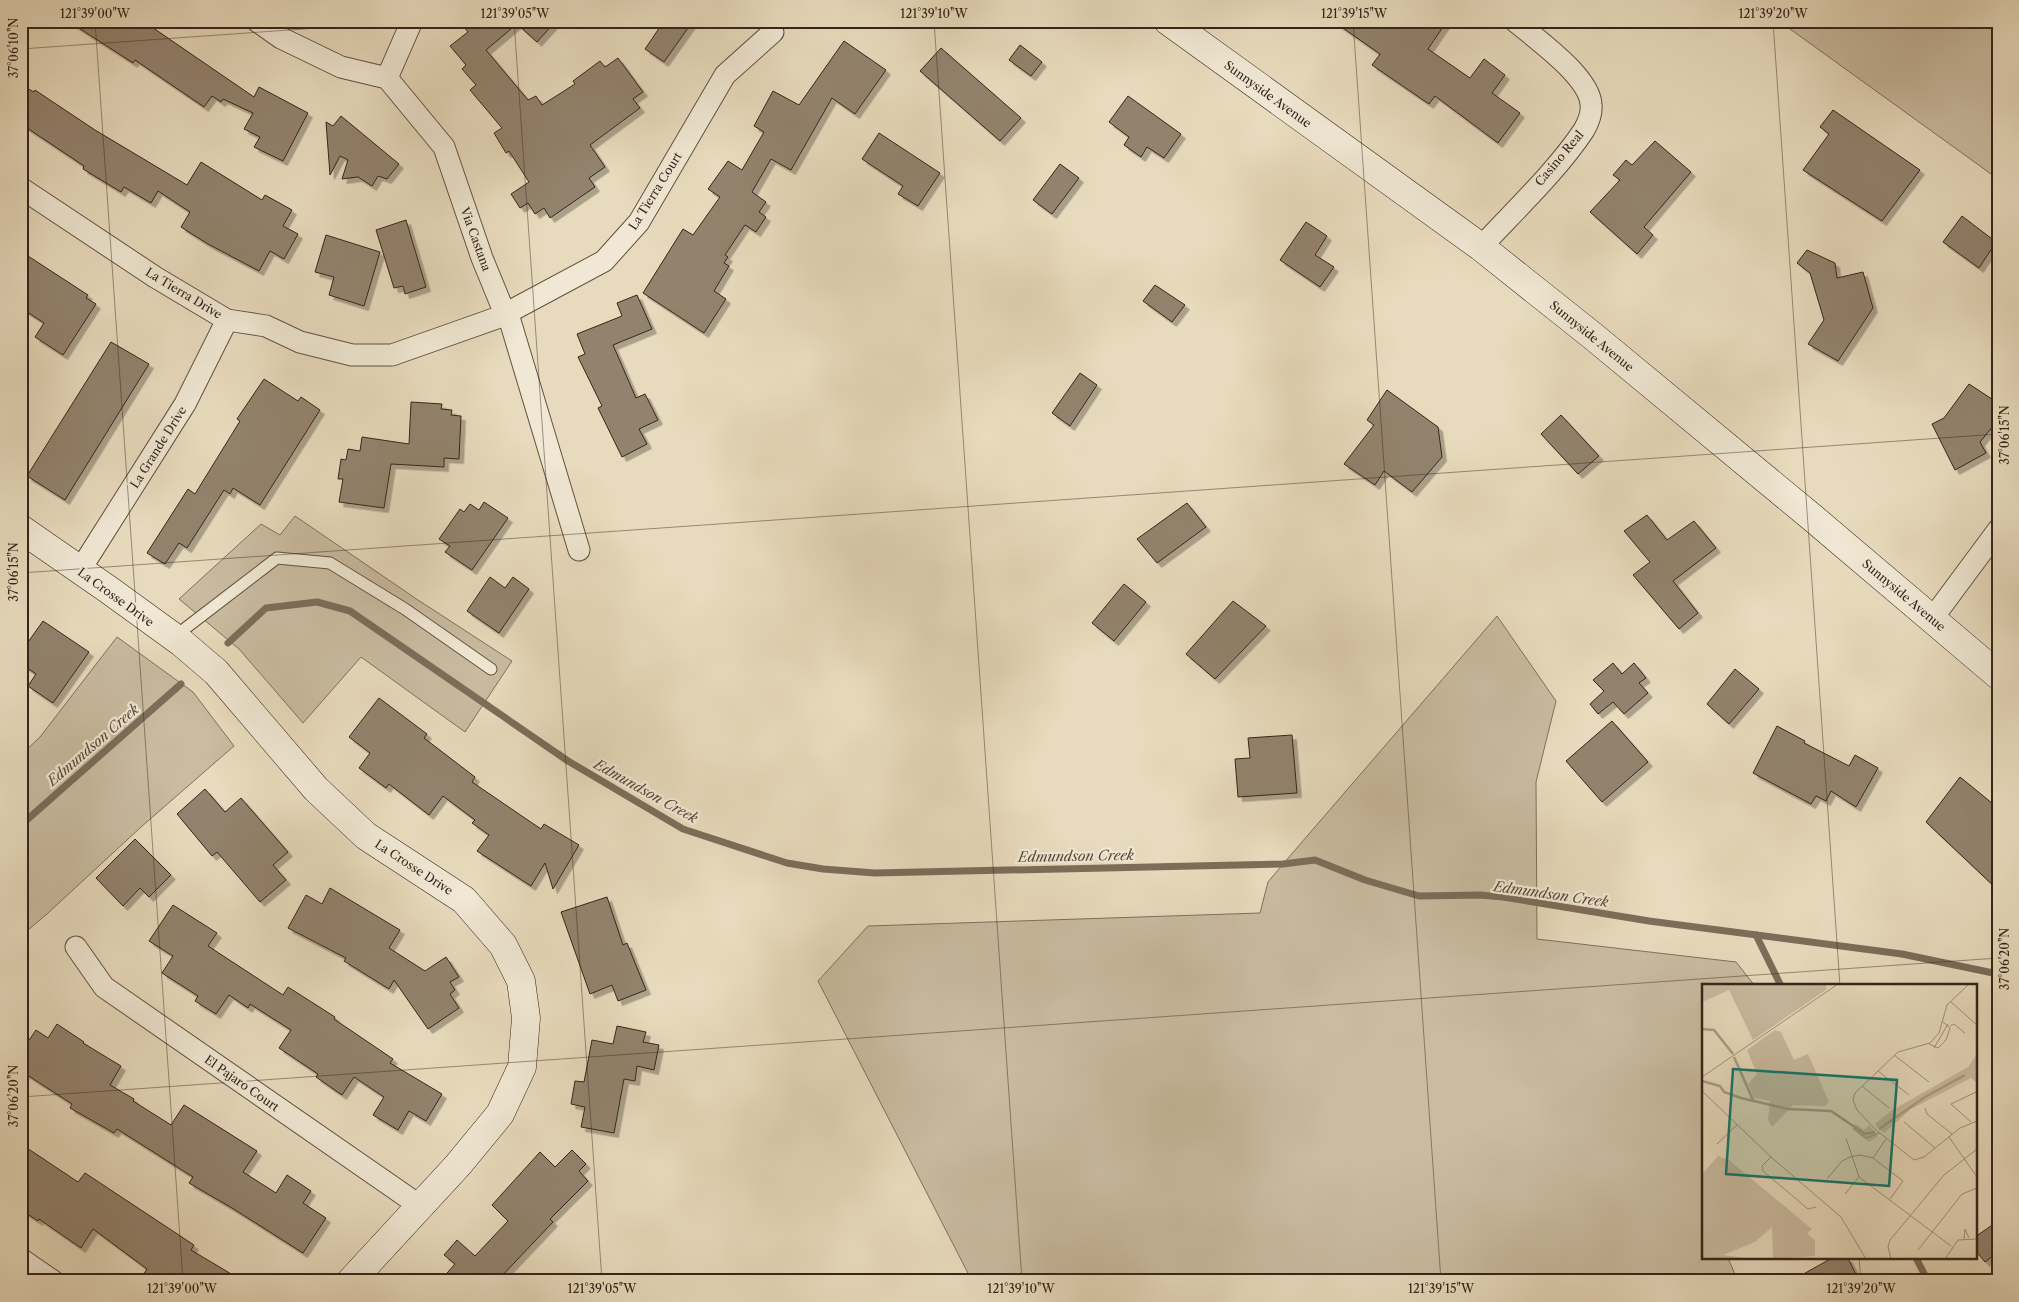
<svg xmlns="http://www.w3.org/2000/svg" width="2019" height="1302" font-family="'Libre Caslon Text',serif">
  <defs>
    <filter id="shadow"><feDropShadow dx="4.5" dy="4.5" stdDeviation="0" flood-color="#0004"/></filter>
  </defs>
  <rect width="100%" height="100%" fill="#e8dbbd"/>
  <filter id="stains"><feTurbulence type="fractalNoise" baseFrequency=".004" numOctaves="4"/><feColorMatrix values="0 0 0 0 .2 0 0 0 0 .09 0 0 0 0 .02 0 0 0 .5 -.17"/></filter>
  <radialGradient id="worn" r=".72"><stop offset=".6" stop-color="#630" stop-opacity="0"/><stop offset="1" stop-color="#630" stop-opacity=".3"/></radialGradient>
  <g fill="#cabca1" stroke="#80705d">
    <polygon points="1779,21 1998,21 1998,179"/>
    <polygon points="295,516 418,600 512,661 465,732 361,657 303,723 239,649 179,599 261,524 280,535"/>
    <polygon points="1497,616 1556,701 1536,782 1537,939 1736,962 1755,986 1703,986 1703,1258 1728,1258 1738,1281 972,1281 818,981 868,926 1260,913 1268,882 1283,864"/>
    <polygon points="117,637 193,692 234,746 141,827 47,914 21,936 21,755 40,737"/>
  </g>
  <g fill="none" stroke-linecap="round" stroke-linejoin="round">
    <g stroke="#7c6d5a" stroke-width="7">
      <polyline points="228,643 266,608 317,602 350,611 568,761 683,829 787,863 823,869 875,873 1283,864 1315,860 1365,880 1419,896 1480,895 1503,897 1649,921 1902,954 1998,974"/>
      <polyline points="21,825 181,684"/>
      <polyline points="1756,935 1781,986"/>
      <polyline points="1916,1258 1928,1281"/>
    </g>
  </g>
  <g fill="#93836e" stroke="#362419" filter="url(#shadow)">
    <polygon points="68,21 143,21 254,97 259,87 308,113 283,161 254,147 260,137 244,129 253,113 223,99 221,102 212,96 204,107 135,60 133,63"/>
    <polygon points="459,21 556,21 537,42 517,24 486,50 528,100 536,96 542,105 575,84 573,81 600,61 605,67 618,58 643,92 633,99 640,108 590,145 605,167 589,178 595,187 550,218 544,208 535,214 528,203 520,208 511,194 529,182 509,151 506,153 494,133 502,128 470,90 476,85 462,69 466,65 450,46 468,32"/>
    <polygon points="664,21 693,21 664,62 645,49"/>
    <polygon points="1333,21 1447,21 1428,49 1470,78 1484,59 1505,75 1492,93 1520,113 1498,143 1435,96 1429,104 1372,65 1380,54"/>
    <polygon points="844,41 886,70 855,114 832,98 791,170 771,159 752,192 766,202 759,212 766,217 756,232 745,225 725,255 728,257 724,263 729,266 714,291 726,299 704,333 643,293 683,229 693,235 720,197 708,189 728,161 742,170 764,132 754,126 773,91 799,105"/>
    <polygon points="1020,45 1042,62 1031,76 1009,60"/>
    <polygon points="941,48 1021,118 1000,141 920,71"/>
    <polygon points="21,85 34,92 35,90 95,130 187,185 201,162 262,200 265,195 292,210 283,226 298,234 284,259 270,251 259,271 208,244 181,227 190,212 158,191 151,203 124,187 121,192 83,169 84,166 21,124"/>
    <polygon points="1128,96 1181,134 1164,158 1147,147 1141,157 1124,145 1129,137 1109,122"/>
    <polygon points="1833,110 1920,170 1882,221 1803,170 1829,134 1820,127"/>
    <polygon points="341,116 399,164 387,179 378,176 372,186 358,177 342,179 348,160 340,156 330,175 326,122 333,126"/>
    <polygon points="879,133 940,173 918,206 898,194 903,186 862,159"/>
    <polygon points="1655,141 1691,172 1644,227 1653,235 1637,254 1590,212 1620,180 1613,175 1626,160 1632,165"/>
    <polygon points="1060,164 1079,178 1052,214 1033,200"/>
    <polygon points="1962,216 1996,242 1979,268 1943,242"/>
    <polygon points="406,220 426,287 405,294 403,286 394,288 376,230"/>
    <polygon points="1306,222 1327,236 1315,255 1334,267 1320,287 1280,260"/>
    <polygon points="326,235 380,252 364,306 329,295 334,277 315,272"/>
    <polygon points="1807,250 1835,263 1837,278 1863,272 1873,308 1838,361 1808,344 1824,320 1810,273 1797,263"/>
    <polygon points="28,256 88,295 86,298 96,304 63,355 35,337 44,323 21,308 21,267"/>
    <polygon points="1155,285 1185,305 1172,322 1143,301"/>
    <polygon points="637,295 652,329 613,345 636,398 645,394 658,420 639,429 647,444 622,457 598,408 602,406 578,357 585,354 577,334 622,316 617,303"/>
    <polygon points="111,342 149,364 65,500 27,476"/>
    <polygon points="1080,373 1097,385 1070,426 1052,413"/>
    <polygon points="264,379 298,401 301,397 320,410 260,505 233,488 230,494 224,490 187,548 179,543 165,564 147,553 188,489 195,494 240,421 237,419"/>
    <polygon points="1969,384 1998,403 1998,420 1980,442 1986,453 1955,470 1932,424 1944,418"/>
    <polygon points="1387,390 1438,427 1442,457 1412,492 1384,471 1375,485 1344,464 1374,425 1367,420"/>
    <polygon points="411,402 442,404 441,409 452,410 451,415 461,416 459,459 444,458 444,467 391,464 384,508 339,502 343,479 338,479 341,459 346,460 348,449 360,451 362,437 409,444"/>
    <polygon points="1561,415 1599,456 1578,474 1541,434"/>
    <polygon points="484,502 508,518 472,570 445,552 450,546 439,539 460,509 464,512 470,504 479,510"/>
    <polygon points="1187,503 1206,527 1157,563 1137,539"/>
    <polygon points="1647,515 1667,540 1694,521 1716,548 1673,581 1698,613 1679,629 1633,575 1650,562 1624,531"/>
    <polygon points="490,577 505,588 513,577 529,589 499,633 467,611"/>
    <polygon points="1124,584 1146,602 1114,641 1092,623"/>
    <polygon points="1233,601 1266,626 1215,679 1186,654"/>
    <polygon points="43,621 89,652 53,703 28,686 36,674 21,664 21,652"/>
    <polygon points="1613,663 1622,674 1634,663 1646,678 1639,683 1648,693 1624,714 1613,702 1598,714 1590,704 1604,691 1593,680"/>
    <polygon points="1735,669 1759,689 1729,724 1707,704"/>
    <polygon points="379,698 427,734 424,738 475,777 472,782 541,829 544,824 579,845 553,889 545,863 531,886 477,851 489,835 472,823 475,820 443,796 429,815 389,784 386,788 359,768 370,753 349,737"/>
    <polygon points="1612,721 1648,762 1602,802 1566,761"/>
    <polygon points="1777,726 1805,741 1804,743 1849,766 1855,755 1878,768 1856,807 1831,791 1826,801 1816,796 1811,804 1753,773"/>
    <polygon points="1292,735 1297,793 1238,797 1235,759 1250,758 1248,738"/>
    <polygon points="1960,777 1998,808 1998,890 1926,822"/>
    <polygon points="205,789 225,812 241,798 288,852 273,865 286,880 260,902 217,852 212,856 177,814"/>
    <polygon points="135,839 171,875 149,897 140,888 123,906 96,878"/>
    <polygon points="330,888 400,930 389,948 425,971 446,957 459,977 450,982 455,990 450,994 459,1008 428,1029 394,980 389,989 344,961 346,958 288,928 306,895 322,904"/>
    <polygon points="607,897 623,945 627,943 646,990 618,1001 612,985 590,994 561,912"/>
    <polygon points="173,905 217,933 208,946 283,995 288,987 335,1017 334,1019 393,1059 390,1063 442,1094 426,1121 409,1111 398,1130 373,1115 384,1097 354,1077 342,1095 316,1077 318,1074 279,1048 291,1030 250,1004 248,1008 229,995 216,1014 195,1001 198,996 162,973 173,956 149,941"/>
    <polygon points="57,1024 84,1042 83,1043 121,1066 110,1085 134,1099 133,1101 171,1125 184,1105 257,1151 243,1172 276,1193 287,1175 311,1191 303,1203 326,1218 303,1253 232,1208 189,1183 193,1177 117,1129 114,1133 70,1108 72,1104 21,1071 21,1052 36,1030 48,1038"/>
    <polygon points="617,1026 646,1032 643,1042 659,1045 654,1070 637,1066 635,1081 624,1079 614,1133 581,1127 585,1107 571,1104 575,1081 584,1082 592,1040 613,1044"/>
    <polygon points="21,1144 78,1182 85,1173 194,1245 191,1250 243,1281 139,1281 147,1269 93,1229 81,1248 39,1219 38,1221 21,1210 21,1202 29,1190 21,1185"/>
    <polygon points="572,1150 586,1164 579,1171 588,1181 550,1219 553,1222 497,1281 440,1281 455,1264 444,1255 457,1240 475,1256 508,1221 492,1205 540,1152 555,1167"/>
    <polygon points="1998,1221 1998,1252 1985,1262 1975,1250 1975,1237"/>
    <polygon points="1832,1258 1848,1258 1859,1281 1791,1281"/>
  </g>
  <g fill="none" stroke-linecap="round" stroke-linejoin="round">
    <defs>
      <polyline id="lane" points="174,637 277,558 330,563 405,609 491,669"/>
      <g id="street">
        <polyline points="257,21 281,38 341,67 387,78 444,147 482,258 505,314 508,314 579,550"/>
        <polyline points="387,78 412,21"/>
        <polyline points="21,188 155,277 227,320 266,326 300,342 352,355 392,355 508,314"/>
        <path d="M1481,247C1515,210 1556,172 1584,130C1588,123 1592,112 1591,104C1589,76 1536,39 1515,21"/>
        <polyline points="505,314 604,261 639,222 725,75 773,32"/>
        <polyline points="80,570 185,404 227,320"/>
        <polyline points="1932,619 1998,530"/>
        <polyline points="76,947 104,987 420,1206"/>
        <polyline points="21,1259 53,1281"/>
      </g>
      <g id="secondary">
        <polyline points="1168,21 1481,247 1594,337 1814,519 1998,675"/>
        <polyline points="21,529 109,590 182,643 216,672 316,789 366,836 464,900 503,945 521,981 526,1018 522,1067 500,1114 458,1165 351,1281"/>
      </g>
    </defs>
    <use href="#lane" stroke="#625242" stroke-width="13"/>
    <use href="#street" stroke="#625242" stroke-width="23"/>
    <use href="#secondary" stroke="#362419" stroke-width="29"/>
    <use href="#lane" stroke="#f0e8d4" stroke-width="11"/>
    <use href="#street" stroke="#f0e8d4" stroke-width="21"/>
    <use href="#secondary" stroke="#f0e8d4" stroke-width="28"/>
  </g>
  <path fill="none" stroke="#362419" stroke-width="1" stroke-opacity="0.45" d="M95,21L183,1281M514,21L602,1281M934,21L1022,1281M1353,21L1441,1281M1773,21L1840,986M21,49L416,21M21,573L1998,434M21,1097L1998,958M1859,1258L1861,1281"/>
  <g text-anchor="middle" dominant-baseline="central" stroke-width="4.5" stroke-linejoin="round" paint-order="stroke">
    <g font-size="12" fill="#362419" stroke="#f0e8d4">
      <text transform="translate(1268 94) rotate(36)">Sunnyside Avenue</text>
      <text transform="translate(1559 158) rotate(-50)">Casino Real</text>
      <text transform="translate(655 191) rotate(-58)">La Tierra Court</text>
      <text transform="translate(476 239) rotate(70)">Via Castana</text>
      <text transform="translate(184 293) rotate(31)">La Tierra Drive</text>
      <text transform="translate(1592 336) rotate(39)">Sunnyside Avenue</text>
      <text transform="translate(158 447) rotate(-58)">La Grande Drive</text>
      <text transform="translate(1904 595) rotate(40)">Sunnyside Avenue</text>
      <text transform="translate(116 597) rotate(36)">La Crosse Drive</text>
      <text transform="translate(414 867) rotate(33)">La Crosse Drive</text>
      <text transform="translate(242 1083) rotate(35)">El Pajaro Court</text>
    </g>
    <g font-size="14" font-style="italic" fill="#594839" stroke="#f0e8d4">
      <text transform="translate(93 745) rotate(-41)">Edmundson Creek</text>
      <text transform="translate(646 791) rotate(29)">Edmundson Creek</text>
      <text transform="translate(1076 856) rotate(-1)">Edmundson Creek</text>
      <text transform="translate(1551 894) rotate(8)">Edmundson Creek</text>
    </g>
  </g>
  <g transform="translate(1702 984)">
    <rect width="275" height="275" fill="#e8dbbd"/>
    <path d="M0,0H123L125,5L51,56L27,6L0,18ZM73,46L79,48L92,76L106,70L127,118L123,122L91,121L70,143L66,136L68,117L52,114L46,100L55,90L45,66ZM275,70V99L269,94L209,125L182,149L176,144L173,140L189,127L266,83ZM154,140L162,146L167,141L176,152L167,158L150,145ZM16,172L27,176L110,245L105,249L113,257V272L71,275L70,243L53,258L21,271L49,275H0V190Z" fill="#cabca1"/>
    <path fill="none" stroke="#ab9d85" stroke-width="2.5" d="M0,45L12,46L31,70M32,73L51,116M0,97L18,102L22,108L39,114L86,125L129,127L163,150L173,148M177,145L223,113L263,91"/>
    <path fill="none" stroke="#a1927b" stroke-width="1" d="M267,0L245,21L237,49L228,59L196,68L153,109L151,116L155,126L174,146L212,176L222,173L258,144L275,137M249,18L275,41M248,42L252,40L263,49M227,60L236,64L244,56L248,44L240,37M232,64L246,40M192,71L227,98M176,87L207,111M0,93L136,0M160,102L187,124M0,107L69,173L139,233L164,275M223,124L225,130L250,150M202,138L233,164M269,138L249,120L274,108M152,145L164,154L177,149M247,153L275,193M144,154L157,193L249,262M15,160L35,141M69,173L60,182L61,187L106,225L114,223M148,173L158,171L171,174L201,197L188,215M171,174L184,155M125,195L140,177L148,173M143,210L157,193M262,255L263,245L267,254M216,266L260,210L275,204M189,275L186,263L188,256L242,191L275,165M243,275L256,256L275,255"/>
    <path fill="#0f766e" fill-opacity="0.15" stroke="#0f766e" stroke-width="2.5" d="M31,85L195,96L187,202L24,190Z"/>
    <rect width="275" height="275" fill="none" stroke="#362419" stroke-width="2.5"/>
  </g>
  <rect width="2019" height="1302" fill="none" stroke="#e8dbbd" stroke-width="55"/>
  <rect x="28" y="28" width="1964" height="1246" fill="none" stroke="#362419" stroke-width="2"/>
  <g font-size="12" text-anchor="middle" fill="#362419">
    <text x="95" y="18">121°39'00"W</text>
    <text x="515" y="18">121°39'05"W</text>
    <text x="934" y="18">121°39'10"W</text>
    <text x="1354" y="18">121°39'15"W</text>
    <text x="1773" y="18">121°39'20"W</text>
    <text transform="translate(14 48) rotate(-90)" y="4">37°06'10"N</text>
    <text transform="translate(2005 435) rotate(-90)" y="4">37°06'15"N</text>
    <text transform="translate(14 572) rotate(-90)" y="4">37°06'15"N</text>
    <text transform="translate(2005 959) rotate(-90)" y="4">37°06'20"N</text>
    <text transform="translate(14 1096) rotate(-90)" y="4">37°06'20"N</text>
    <text x="182" y="1293">121°39'00"W</text>
    <text x="602" y="1293">121°39'05"W</text>
    <text x="1021" y="1293">121°39'10"W</text>
    <text x="1441" y="1293">121°39'15"W</text>
    <text x="1861" y="1293">121°39'20"W</text>
  </g>
  <rect width="100%" height="100%" filter="url(#stains)"/>
  <rect width="100%" height="100%" fill="url(#worn)"/>
</svg>
